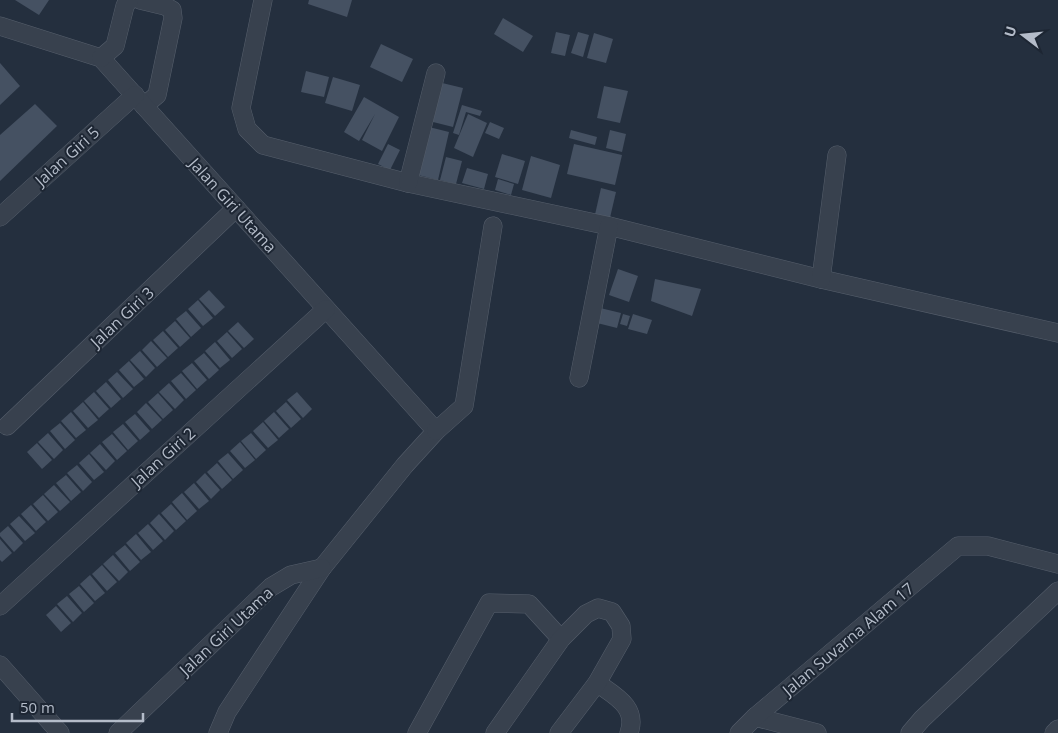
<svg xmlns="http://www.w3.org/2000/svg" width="1058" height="733" font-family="'Open Sans',sans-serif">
  <rect width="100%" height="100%" fill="#242f3e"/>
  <g fill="#455162">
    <polygon points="15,0 49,0 39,15"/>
    <polygon points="309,0 352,0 347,17 308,4"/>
    <polygon points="503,18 533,36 523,52 494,34"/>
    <polygon points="556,32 570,35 565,56 551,53"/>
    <polygon points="578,32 589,35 583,57 571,53"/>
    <polygon points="594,33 613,39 606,63 587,58"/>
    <polygon points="381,44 413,59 402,82 370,67"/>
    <polygon points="0,63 20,86 0,105"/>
    <polygon points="306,71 329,77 324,97 301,92"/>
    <polygon points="333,77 360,85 352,111 325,103"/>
    <polygon points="438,82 463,88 453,127 429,121"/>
    <polygon points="604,86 628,91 620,123 597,118"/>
    <polygon points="364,97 399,117 382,151 362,140 375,114 359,141 344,132"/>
    <polygon points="35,104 57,126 0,181 0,135"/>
    <polygon points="462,105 482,111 480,116 466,112 459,135 453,133"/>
    <polygon points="468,114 487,123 473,157 454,148"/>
    <polygon points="490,122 504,128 499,139 485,133"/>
    <polygon points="425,126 449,132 438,180 414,174"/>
    <polygon points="571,130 597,137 595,145 569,138"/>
    <polygon points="610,130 626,134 622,152 606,148"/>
    <polygon points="388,144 400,150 390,170 378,164"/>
    <polygon points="574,144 622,155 615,185 567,174"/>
    <polygon points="502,154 525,161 518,184 495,177"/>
    <polygon points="531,156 560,165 551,198 522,190"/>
    <polygon points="446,157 462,161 456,184 440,180"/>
    <polygon points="467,168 488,174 484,189 462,183"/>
    <polygon points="498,179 514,184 511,195 495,190"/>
    <polygon points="601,188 616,192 609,222 594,219"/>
    <polygon points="618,269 638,276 629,302 609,295"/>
    <polygon points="655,279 701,289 692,316 651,301"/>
    <polygon points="209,290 225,307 215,316 199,299"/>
    <polygon points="198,300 213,318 203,326 188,309"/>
    <polygon points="596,307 621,313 617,328 593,322"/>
    <polygon points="186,311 201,328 191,337 176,319"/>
    <polygon points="623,314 630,316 627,326 620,324"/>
    <polygon points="633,314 652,320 647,334 628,329"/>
    <polygon points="175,321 190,338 180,347 165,330"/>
    <polygon points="238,322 254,339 244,348 228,331"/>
    <polygon points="163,331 178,348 168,357 153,340"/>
    <polygon points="227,332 242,349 232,358 217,341"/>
    <polygon points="151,341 167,358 157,367 142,350"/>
    <polygon points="215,342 230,360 220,368 205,351"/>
    <polygon points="140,351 155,368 146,377 130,360"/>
    <polygon points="204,353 219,370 209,379 194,361"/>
    <polygon points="129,361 144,379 134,387 119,370"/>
    <polygon points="192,363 207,380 197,389 182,371"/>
    <polygon points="117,372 133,389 123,398 108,380"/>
    <polygon points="181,373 196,390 186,399 171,381"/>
    <polygon points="106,382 121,399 111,408 96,391"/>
    <polygon points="169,383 184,400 175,409 159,392"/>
    <polygon points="94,392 109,409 99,418 84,401"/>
    <polygon points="297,392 312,409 303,418 287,400"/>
    <polygon points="158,393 173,410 163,419 148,402"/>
    <polygon points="83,402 98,420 88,428 73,411"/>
    <polygon points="286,402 301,419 291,428 276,411"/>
    <polygon points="146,403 162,420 152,429 137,412"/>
    <polygon points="71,412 86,430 76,438 61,421"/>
    <polygon points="274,412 289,429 279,438 264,421"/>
    <polygon points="135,414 150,431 140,440 125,422"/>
    <polygon points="263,422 278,440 268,448 253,431"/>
    <polygon points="60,423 75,440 65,449 50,431"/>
    <polygon points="123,424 138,441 128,450 113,432"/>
    <polygon points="48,433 63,450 54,459 38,442"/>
    <polygon points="251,433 266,450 256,459 241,441"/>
    <polygon points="112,434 127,451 117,460 102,442"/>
    <polygon points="240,442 255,460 245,468 230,451"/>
    <polygon points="37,443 52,460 42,469 27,452"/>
    <polygon points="100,444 115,461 106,470 90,453"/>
    <polygon points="228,453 243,470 233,479 218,461"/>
    <polygon points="89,454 104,472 94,480 79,463"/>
    <polygon points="217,463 232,480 222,489 207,472"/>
    <polygon points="77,465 92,482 83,491 67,473"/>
    <polygon points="205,473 220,490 211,499 196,482"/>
    <polygon points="66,475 81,492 71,501 56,483"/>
    <polygon points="194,483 209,501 199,509 184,492"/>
    <polygon points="54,485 70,502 60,511 44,494"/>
    <polygon points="182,493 197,511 187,520 172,502"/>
    <polygon points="43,495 58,512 48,521 33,504"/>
    <polygon points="171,504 186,521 176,530 161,513"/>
    <polygon points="31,505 46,522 36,531 21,514"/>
    <polygon points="159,514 174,531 165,540 150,523"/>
    <polygon points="19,516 35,533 25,541 10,524"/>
    <polygon points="148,524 163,541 153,550 138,533"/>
    <polygon points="8,526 23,543 14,552 0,536 0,533"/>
    <polygon points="136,534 151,552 141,560 126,543"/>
    <polygon points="0,539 12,553 2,562 0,560"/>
    <polygon points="125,545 140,562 130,571 115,553"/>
    <polygon points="113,555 128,572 119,581 103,564"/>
    <polygon points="102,565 117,582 107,591 92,574"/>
    <polygon points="90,575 105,593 95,601 80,584"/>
    <polygon points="79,586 94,603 84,612 69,594"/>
    <polygon points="67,596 82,613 73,622 57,604"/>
    <polygon points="56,606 71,623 61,632 46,615"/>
  </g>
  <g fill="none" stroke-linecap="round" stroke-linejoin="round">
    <defs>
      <g id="minor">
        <polyline points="140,0 165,6 172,10 173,18 157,95 144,106"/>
        <polyline points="263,0 241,108 247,129 263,145 408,183 609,226 821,279 1058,333"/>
        <polyline points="0,26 101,58 436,431 405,465 322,568 227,712 218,733"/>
        <polyline points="101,58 115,46 125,6 129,0"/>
        <polyline points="408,183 436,73"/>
        <polyline points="0,217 135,95"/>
        <polyline points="821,279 837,155"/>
        <polyline points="579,378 609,226"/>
        <polyline points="7,426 236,208"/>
        <polyline points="436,431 464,406 493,226"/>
        <polyline points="0,606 326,309"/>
        <polyline points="0,665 60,733"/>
        <path d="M597,683C615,696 638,707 629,733"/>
        <polyline points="755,717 817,733"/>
        <polyline points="118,733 271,587 291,575 322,568"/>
        <polyline points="417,733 489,603 529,604 561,639"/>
        <polyline points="495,733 561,639 586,614 598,608 612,612 621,626 622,639 597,683 559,733"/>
        <polyline points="739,733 755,717 958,546 988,546 1058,564"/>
        <polyline points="910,733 922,719 1058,591"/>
        <polyline points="1054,733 1058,729"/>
      </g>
    </defs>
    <use href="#minor" stroke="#565f6c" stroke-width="19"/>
    <use href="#minor" stroke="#38414e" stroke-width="18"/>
  </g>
  <g text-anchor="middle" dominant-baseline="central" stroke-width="4" stroke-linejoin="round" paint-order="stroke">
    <g font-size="16" fill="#b4bcc9" stroke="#1d2633">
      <text transform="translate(67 156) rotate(-42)">Jalan Giri 5</text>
      <text transform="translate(233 205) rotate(48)">Jalan Giri Utama</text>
      <text transform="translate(122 317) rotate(-43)">Jalan Giri 3</text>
      <text transform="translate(163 457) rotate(-42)">Jalan Giri 2</text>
      <text transform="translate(226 631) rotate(-43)">Jalan Giri Utama</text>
      <text transform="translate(848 639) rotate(-40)">Jalan Suvarna Alam 17</text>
    </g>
  </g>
  <g transform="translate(1023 35) rotate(286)" stroke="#1d2633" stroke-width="4" paint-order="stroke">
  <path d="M0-4L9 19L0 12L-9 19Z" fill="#b4bcc9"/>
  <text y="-8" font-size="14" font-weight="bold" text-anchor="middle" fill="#b4bcc9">U</text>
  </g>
  <path d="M12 713v8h131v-8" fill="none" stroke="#b4bcc9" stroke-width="2.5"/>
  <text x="20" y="713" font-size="15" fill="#b4bcc9" stroke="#1d2633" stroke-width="4" paint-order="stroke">50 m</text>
</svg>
